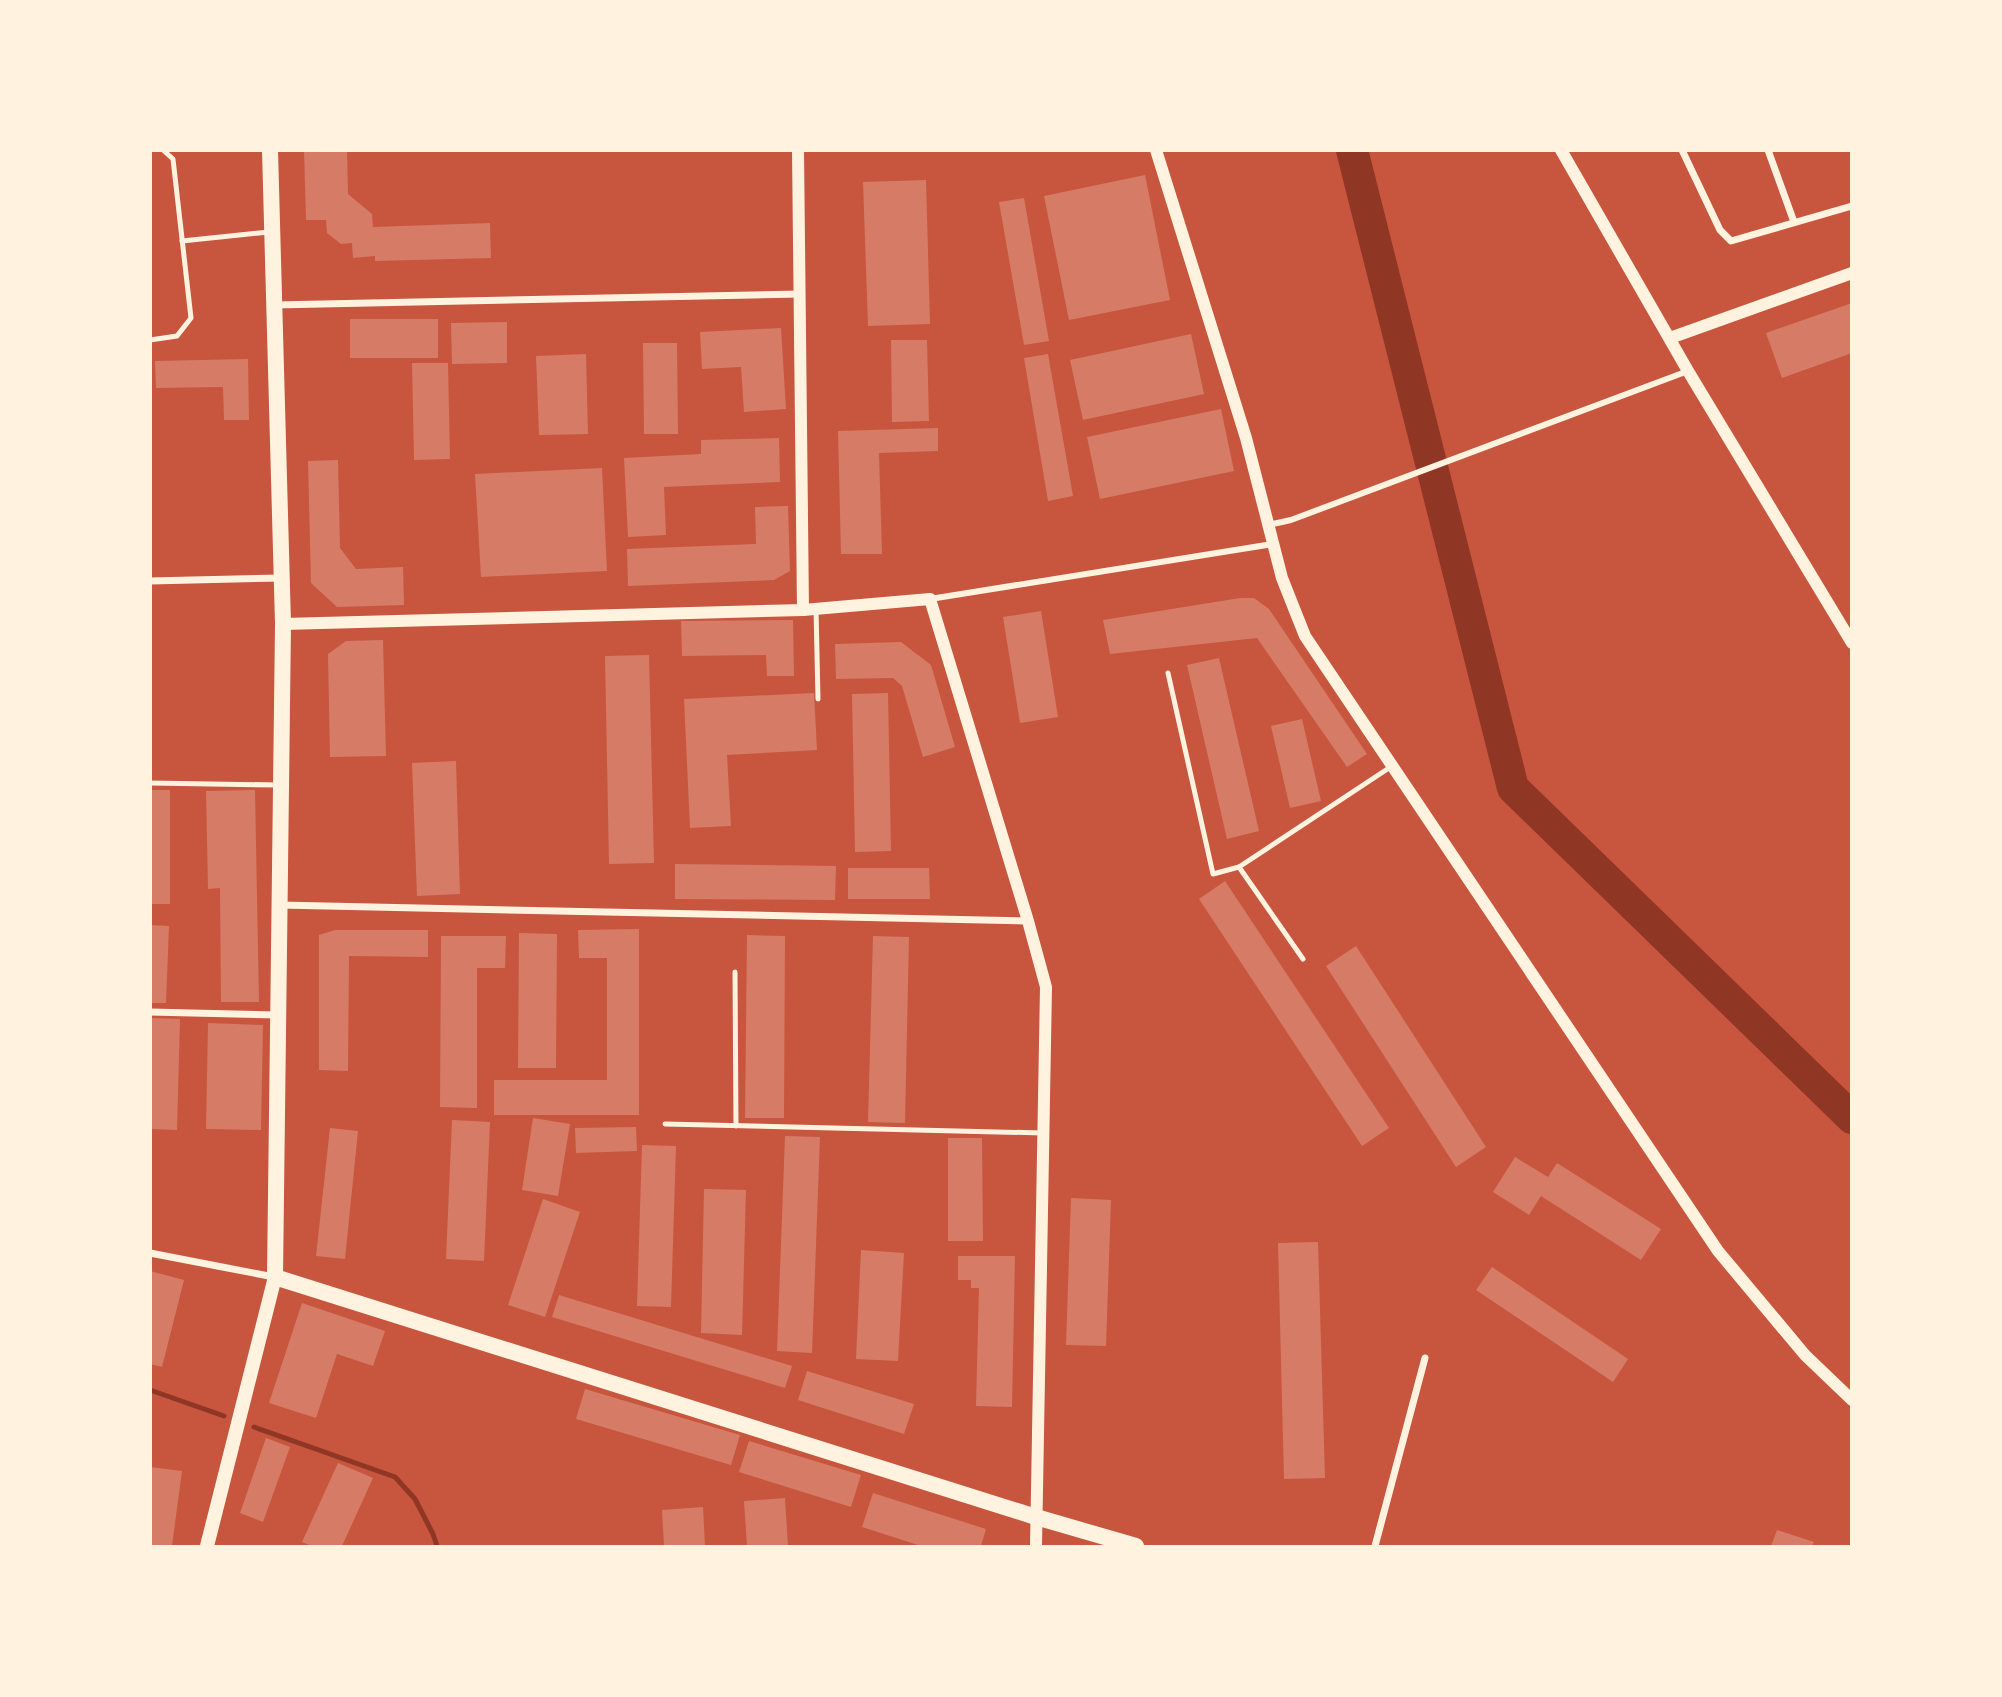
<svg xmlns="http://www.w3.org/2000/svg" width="2002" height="1697" font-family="Helvetica,sans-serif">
  <rect width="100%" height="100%" fill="#c8553d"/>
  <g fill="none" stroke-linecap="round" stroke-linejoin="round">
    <g stroke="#8f3625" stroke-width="5">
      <polyline points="150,1390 224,1416"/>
      <polyline points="254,1427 395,1477 415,1499 433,1534 437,1546"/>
    </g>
    <polyline stroke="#8f3625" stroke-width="32" points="1352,150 1513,788 1852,1118"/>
  </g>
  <g fill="#d67c66">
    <polygon points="304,150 347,150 348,194 372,214 373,227 490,223 491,258 375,261 375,256 353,258 352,243 341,244 327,233 326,220 306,220"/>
    <polygon points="1145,175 1170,300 1069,320 1044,196"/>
    <polygon points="926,180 930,324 868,326 863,182"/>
    <polygon points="1024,198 1049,341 1024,345 999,202"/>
    <polygon points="1852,303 1852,353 1782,378 1766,333"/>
    <rect x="350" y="319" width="88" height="39"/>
    <polygon points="507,322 507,363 452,364 451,323"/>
    <polygon points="781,328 786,409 744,412 741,367 702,369 700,332"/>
    <polygon points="1191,334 1204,394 1083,420 1070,360"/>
    <polygon points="891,340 927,340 929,421 892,422"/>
    <polygon points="643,343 677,343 678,434 644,434"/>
    <polygon points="586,354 588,434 539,435 536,356"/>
    <polygon points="1048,354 1073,496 1048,501 1024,358"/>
    <polygon points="248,359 249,420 224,420 223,387 156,388 155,361"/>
    <polygon points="412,363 448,363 450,459 414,460"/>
    <polygon points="1221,409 1234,471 1100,499 1087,437"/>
    <polygon points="938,428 938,451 879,453 882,554 841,554 838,431"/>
    <polygon points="779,438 780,482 664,487 666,535 628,537 624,458 701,454 701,440"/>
    <polygon points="338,460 340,548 356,569 403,567 404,605 337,607 311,583 308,461"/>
    <polygon points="602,468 607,571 481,577 475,474"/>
    <polygon points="788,506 790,571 774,580 628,586 627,549 756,544 755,507"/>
    <polygon points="1240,598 1254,598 1269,609 1367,754 1347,767 1257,638 1110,654 1103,620"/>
    <polygon points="1041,611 1058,717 1020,723 1003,617"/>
    <polygon points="793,620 794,676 767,676 766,655 682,656 681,621"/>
    <polygon points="383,640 386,756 330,757 328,654 346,641"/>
    <polygon points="901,642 931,665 955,747 923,757 902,686 893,678 836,679 835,644"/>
    <polygon points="649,655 654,863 609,864 605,656"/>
    <polygon points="1219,658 1259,831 1227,839 1187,665"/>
    <polygon points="814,693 817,750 727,755 731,826 690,828 684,699"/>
    <polygon points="888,693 891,851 855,852 852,694"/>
    <polygon points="1302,719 1321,801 1290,808 1271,726"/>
    <polygon points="456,761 460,894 417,896 412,763"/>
    <rect x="150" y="790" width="20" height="114"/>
    <polygon points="255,790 259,1002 221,1002 220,888 208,889 206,791"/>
    <polygon points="675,864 836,866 835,900 675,899"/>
    <polygon points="848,868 929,868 930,899 848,899"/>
    <polygon points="1225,881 1389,1128 1362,1146 1199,899"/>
    <polygon points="150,925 169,926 166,1003 150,1003"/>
    <polygon points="639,929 639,1115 494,1115 494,1080 607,1080 607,958 579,958 578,930"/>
    <polygon points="335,930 428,930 428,957 349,956 348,1071 319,1070 319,935"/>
    <polygon points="519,933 557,934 556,1068 518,1068"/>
    <polygon points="747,935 785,936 784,1118 745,1118"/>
    <polygon points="441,936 506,936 505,968 477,968 477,1108 440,1107"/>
    <polygon points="873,936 909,937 905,1123 868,1122"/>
    <polygon points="1356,946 1486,1147 1456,1167 1326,966"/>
    <polygon points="150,1018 180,1019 177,1130 150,1129"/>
    <polygon points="208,1023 263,1025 261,1130 206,1129"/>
    <polygon points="533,1118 570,1124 558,1196 522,1190"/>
    <polygon points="452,1120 490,1122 484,1261 446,1259"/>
    <polygon points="636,1127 637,1151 576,1153 575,1128"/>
    <polygon points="330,1128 358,1131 345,1259 316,1256"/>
    <polygon points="785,1136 820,1137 812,1353 777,1351"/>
    <polygon points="948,1138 982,1138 983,1241 948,1241"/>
    <polygon points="642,1145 676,1146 671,1307 637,1306"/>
    <polygon points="1515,1157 1548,1177 1557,1163 1661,1229 1641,1260 1541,1196 1529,1215 1493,1192"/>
    <polygon points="704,1189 746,1190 742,1335 701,1333"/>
    <polygon points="1071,1198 1111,1200 1106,1346 1066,1345"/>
    <polygon points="543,1199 580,1212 545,1317 508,1305"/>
    <polygon points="1318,1242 1325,1478 1284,1479 1278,1243"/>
    <polygon points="861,1250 904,1253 898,1361 856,1359"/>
    <polygon points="958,1256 1015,1256 1012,1407 976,1406 979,1288 971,1288 971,1280 958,1280"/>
    <polygon points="1492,1267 1628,1359 1613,1382 1476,1290"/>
    <polygon points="150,1271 184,1280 162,1367 150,1364"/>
    <polygon points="559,1295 792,1366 785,1388 552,1317"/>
    <polygon points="302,1303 385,1331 373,1366 337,1354 316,1418 269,1403"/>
    <polygon points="807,1371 914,1404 904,1434 798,1400"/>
    <polygon points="585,1389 740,1435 731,1465 576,1419"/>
    <polygon points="266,1438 290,1447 263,1522 240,1513"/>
    <polygon points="749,1441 861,1475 851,1507 739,1472"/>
    <polygon points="338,1463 373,1478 342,1546 312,1546 302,1542"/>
    <polygon points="150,1467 182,1471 172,1546 150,1546"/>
    <polygon points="873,1493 986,1529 981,1546 921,1546 862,1527"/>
    <polygon points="785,1498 788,1546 747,1546 744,1501"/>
    <polygon points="703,1507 705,1546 664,1546 662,1510"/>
    <polygon points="1777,1530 1814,1542 1812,1546 1771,1546"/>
  </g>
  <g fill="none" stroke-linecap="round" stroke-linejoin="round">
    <g stroke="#fff3e0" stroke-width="5">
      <polyline points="182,241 269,232"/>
      <polyline points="150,340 177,336 191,318 173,159 163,150"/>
      <polyline points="816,609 818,699"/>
      <polyline points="1168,673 1213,874 1239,867 1392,766"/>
      <polyline points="150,783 278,785"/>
      <polyline points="1239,867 1303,959"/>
      <polyline points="735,972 736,1126"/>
      <polyline points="665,1124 1043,1133"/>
    </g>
    <g stroke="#fff3e0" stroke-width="6">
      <polyline points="1268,525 1291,520 1688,371"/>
      <polyline points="930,599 1273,544"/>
    </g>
    <g stroke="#fff3e0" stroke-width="7">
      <polyline points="1682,150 1720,230 1731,241 1852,206"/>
      <polyline points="1768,150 1794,222"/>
      <polyline points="275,305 800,294"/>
      <polyline points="150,581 281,578"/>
      <polyline points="280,905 1028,921"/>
      <polyline points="150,1012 278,1015"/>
      <polyline points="150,1253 274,1277"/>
      <polyline points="1375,1546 1425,1358"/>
    </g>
    <g stroke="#fff3e0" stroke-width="12">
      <polyline points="798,150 803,610"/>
      <polyline points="1156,150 1246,438 1282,578 1305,636 1718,1251 1805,1355 1852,1400"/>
      <polyline points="1561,150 1688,371 1852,643"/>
      <polyline points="1670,338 1852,273"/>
      <polyline points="283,624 803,610 930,599 1028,921 1046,987 1036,1546"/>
    </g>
    <polyline stroke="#fff3e0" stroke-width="14" points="207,1546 275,1277"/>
    <polyline stroke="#fff3e0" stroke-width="16" points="270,150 283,624 275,1277 1036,1517 1136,1546"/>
  </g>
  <rect width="2002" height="1697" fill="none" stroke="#fff3e0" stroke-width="304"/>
</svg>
